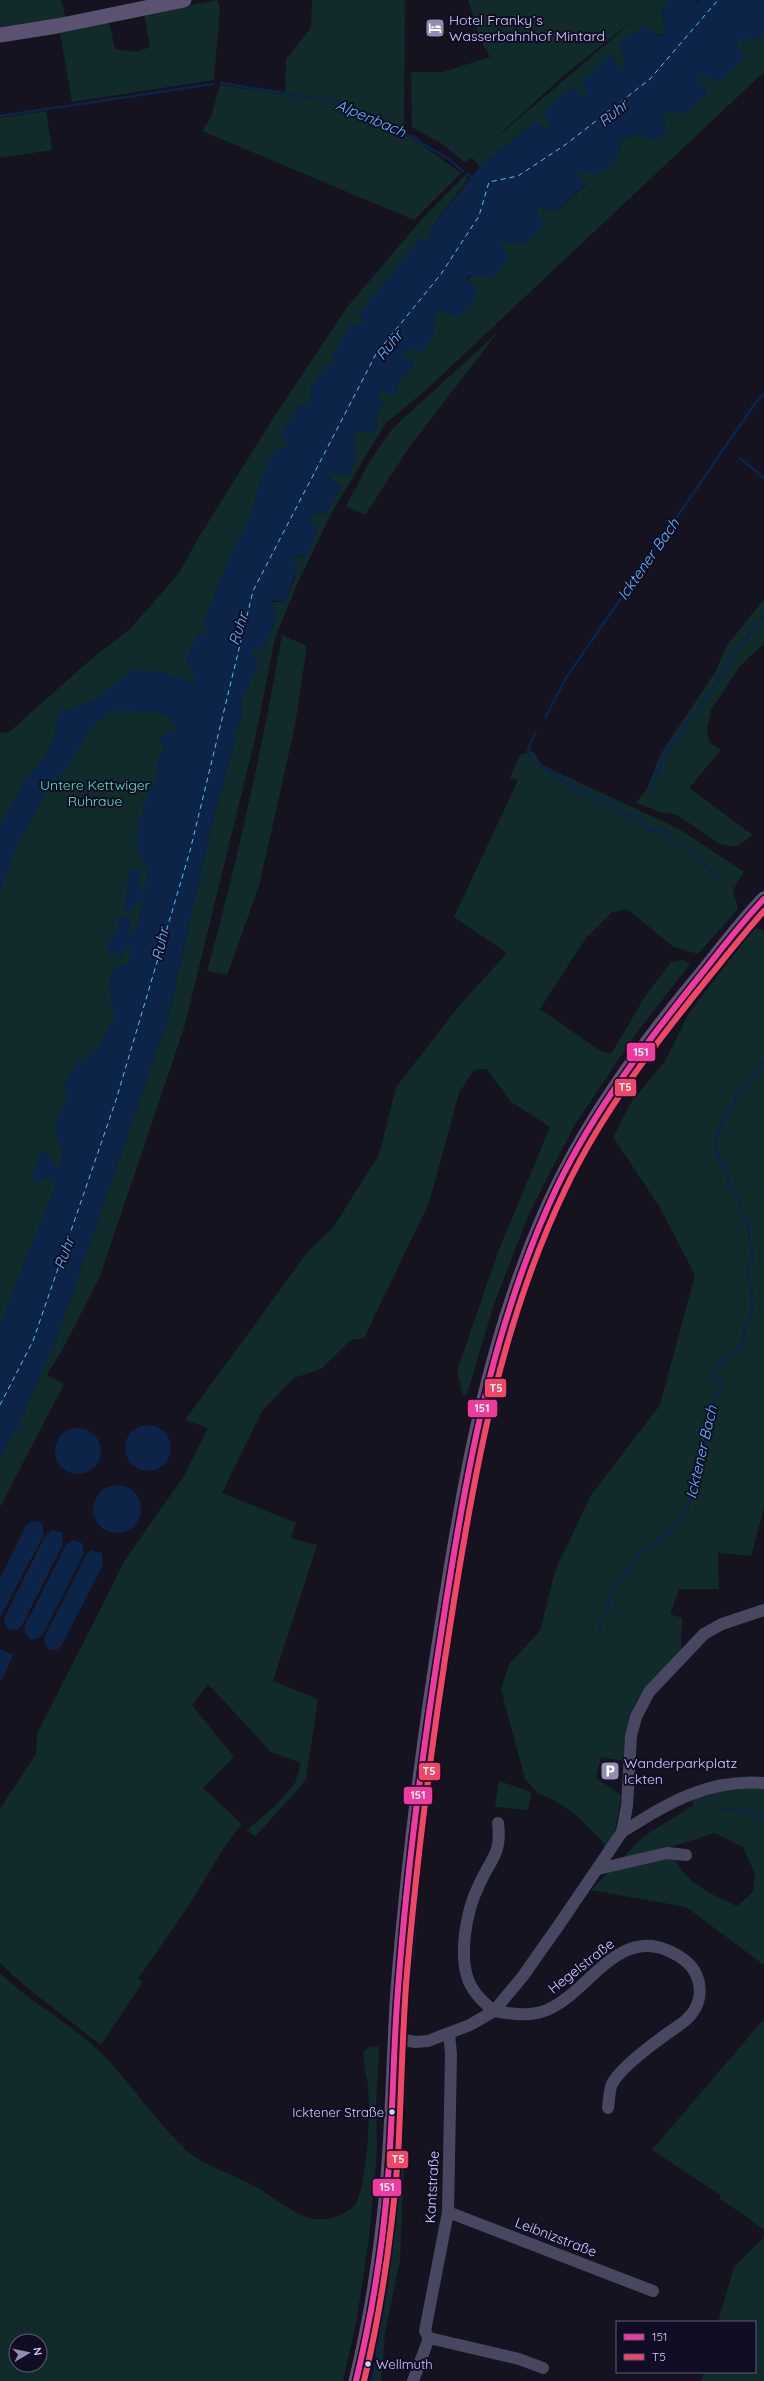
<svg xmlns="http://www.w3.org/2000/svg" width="764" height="2381" font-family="Quicksand,sans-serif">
  <rect width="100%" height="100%" fill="#14131f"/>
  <g fill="#112b2a" fill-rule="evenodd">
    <polygon points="0,0 61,0 66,19 0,30"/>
    <polygon points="217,0 220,8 214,80 72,102 60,33 109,22 115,49 136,52 150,47 144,15"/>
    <polygon points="312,0 405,0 404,122 407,134 461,173 414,220 202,131 211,117 220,85 285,95 286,59 311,28"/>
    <path d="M468,0H670L661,10L666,33L620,46L625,64L619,68L612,55L587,96L583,97L549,128L546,130L536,121L480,166L472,158L464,162L444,145L412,127L411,72H443L490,57L480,39ZM639,16L489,144L564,75Z"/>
    <path d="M764,35V72L427,389L385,424L365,457L331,514L298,582L275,638L256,735L184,1028L100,1276L65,1345L47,1375L64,1384L0,1507V1458L22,1417L58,1335L168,1018L208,839L243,708L240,703L255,658L251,653L253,649L266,647L277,615L272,602H285L295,578L290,558L297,555L302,558L311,523L309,518L313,515L327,512L341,487L328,477L331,473L349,475L353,437L356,432H366L383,403L378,396L381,389L396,396L398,381L413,366L403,357L405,350C434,312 465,279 503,249V242L538,206L555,212L586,185L576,173L587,171L620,153L618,142L633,134L700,82V75L721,81L738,40L760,39Z"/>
    <polygon points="46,111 52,150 0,158 0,118"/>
    <polygon points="465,175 468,179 429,231 431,240 421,238 386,283 364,324 336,366 310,391 312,399 288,448 179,849 0,1363 0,732 8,733 90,660 130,629 179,573 199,537 276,414 348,306 423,218"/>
    <polygon points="498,332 410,446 365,515 346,506 370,461 392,429"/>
    <polygon points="764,599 764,643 740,666 711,710 707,731 710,743 721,750 689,788 753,835 735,847 720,844 677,815 660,812 636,803 648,787 660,755 716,671 726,647"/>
    <path d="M282,635L307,646L295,726L259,886L227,975L207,971C238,860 262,748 282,635Z"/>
    <polygon points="533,751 542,765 679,829 744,872 733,890 738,909 698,954 674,947 627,909 612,912 586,938 540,1009 599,1050 611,1054 646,995 671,962 683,960 690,964 635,1035 574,1126 529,1214 494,1304 467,1394 463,1396 457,1371 498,1252 550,1127 511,1102 487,1069 474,1070 459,1093 429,1203 364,1338 351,1340 321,1369 294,1378 262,1411 222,1493 296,1523 291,1538 317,1545 273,1681 318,1699 306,1780 255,1837 247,1830 274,1807 295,1783 301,1763 271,1752 208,1684 192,1705 234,1757 203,1788 242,1824 225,1846 187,1908 138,1979 143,1982 101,2045 25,1986 0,1963 0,1809 36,1754 37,1734 125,1560 184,1476 208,1428 185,1420 309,1250 332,1229 379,1155 396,1087 459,1006 507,953 454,917 518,780 510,778 520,755"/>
    <polygon points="754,928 761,929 764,933 764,1508 751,1556 718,1553 719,1589 679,1589 670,1614 682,1618 681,1649 638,1699 626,1730 623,1761 601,1757 596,1778 621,1795 615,1831 604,1850 604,1843 576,1815 554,1800 539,1794 525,1779 501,1689 509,1664 540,1631 555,1571 591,1495 660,1405 695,1275 659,1206 613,1137 632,1101 665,1061 689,1013"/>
    <polygon points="499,1781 531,1792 528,1810 495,1807"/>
    <path d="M764,1787V1965L686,1907L591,1890L644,1836L694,1805L691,1800L735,1788ZM715,1833L743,1847L755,1874L753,1892L737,1906C710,1894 677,1879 671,1847Z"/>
    <path d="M0,1973C30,2002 67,2021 98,2050C130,2081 154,2120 186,2150C205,2167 234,2174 256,2187C274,2197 294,2215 314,2219C328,2221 344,2215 354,2206C367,2192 371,2107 368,2087C367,2074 362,2064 364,2051L371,2046L379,2047L376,2108L377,2151L369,2238L357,2318L343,2381H0ZM16,2341H40V2365H16Z"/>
    <polygon points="764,2019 764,2231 747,2217 720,2199 720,2195 652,2150"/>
    <polygon points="398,2159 404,2159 400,2260 385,2333 381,2381 370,2381 376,2364 375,2344 390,2250"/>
    <polygon points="764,2237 764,2381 701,2381 704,2372 755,2372 755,2322 718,2322 734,2267"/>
  </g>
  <g fill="#0c2447">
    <path d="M670,0H696L698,2L700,0H764V35L760,39L738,40L737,45L745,57L721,81L700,76V82L708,92L686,112L662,113L666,130L658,140L633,134L618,142L620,153L602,172L594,176L587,171L577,173L586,184L555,212L538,206L536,210L544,224C531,240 524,248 503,242V249L509,257L492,278L470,275L466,280L476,286L474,300L457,317L438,310L434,312C438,329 432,337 424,351L405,350L403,357L411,360L414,366L398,381L396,397L381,390L378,396L384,403L376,414L377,426L370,435L366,432H355L353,438C359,451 356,463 348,475L331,473L328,478L341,487L327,512L313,515L309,518L311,523L318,528L307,558L297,555L290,558L297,568L285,602L271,600L277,615L266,647L253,649L251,653L258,662L246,694L240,703L243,708L208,839L168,1018L58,1335L22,1417L0,1458V1326L22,1267L55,1188L51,1177L35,1182L32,1179L38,1158L42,1151L46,1150L57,1168L60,1165L63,1151L59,1145L56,1132L58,1117L67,1100L64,1084L77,1064L96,1051L115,1016L108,985L114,968L127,964L131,950L126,947L121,960L116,952L110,956L107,946L119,926L117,920L124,916L131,919L130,935L132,936L137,927L142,902L137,901L133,910L125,911L124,908L130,870L134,868L140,873V890L144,891L148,872L137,850V821L142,815L149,792L156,780L158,761L164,749L160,738L170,731L178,730L170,719L161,713L134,711H111L90,729L66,769L48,789L16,848L0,891V826L27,776L42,761L55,736L59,713L91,702L134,670L162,672L192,682L195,676L186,661L198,633H208L203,623L227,563L251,515L261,478L276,448H288L281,436L299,404L307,406L312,399L310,391L326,365L336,366L332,356L351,326L364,324L359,314L421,238L431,240L429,231L480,166L536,121L545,130L549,128L545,111L572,87L582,97L587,96L582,80L612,55L619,68L625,64L620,46L626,37L646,25L659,36L666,33L661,10Z"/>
    <circle cx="148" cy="1448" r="23"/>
    <circle cx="78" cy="1451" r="23"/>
    <circle cx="117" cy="1509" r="24"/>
    <polygon points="32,1521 42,1523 44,1534 0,1618 0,1578 26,1525"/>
    <polygon points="52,1530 62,1533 63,1544 22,1625 17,1630 9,1629 4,1623 5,1616 46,1535"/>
    <polygon points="72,1540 82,1543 84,1553 43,1634 37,1639 30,1639 25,1633 25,1625 66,1545"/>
    <polygon points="91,1550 102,1553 103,1564 62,1645 57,1650 49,1649 44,1643 45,1636 86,1555"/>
    <polygon points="0,1649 13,1655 2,1680 0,1679"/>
  </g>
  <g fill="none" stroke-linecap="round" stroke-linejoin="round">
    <g stroke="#0c2447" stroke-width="2.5">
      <polyline points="221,83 338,102 349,110 366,114 380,125 397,130 403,135 414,136 423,144 449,159 463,171"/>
      <polyline points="0,116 213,84"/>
      <polyline points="466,174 472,177"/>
      <polyline points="740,458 764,478"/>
      <polyline points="545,718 566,678 756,402 764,394"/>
      <path d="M536,732C533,739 526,748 529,755C533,767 587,793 601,800H606L614,806L616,811L639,817L650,831L665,829L667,839L693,852L701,862L718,876"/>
      <polyline points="653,796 653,783 663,757 725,671 733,655 764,616"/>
      <path d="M540,1246C569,1181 601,1117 644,1060C676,1018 710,978 743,937"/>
      <polyline points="499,1369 505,1349"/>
      <polyline points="16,1423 20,1430"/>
      <polyline points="477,1466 496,1382"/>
      <polyline points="462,1558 476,1471"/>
      <path d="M599,1631L615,1585L642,1552L675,1528L688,1508L710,1422L713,1398L722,1389L724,1382L713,1377L717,1366L733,1352L739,1351L752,1308L751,1288L748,1282V1263L752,1261C755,1254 749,1250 749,1242C748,1231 751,1223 741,1215C743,1206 737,1193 729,1189C731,1174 717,1162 716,1148C714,1133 726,1113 735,1103L734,1098L743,1091L764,1058"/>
      <polyline points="719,1808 731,1810 748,1810 764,1817"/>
      <path d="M413,1958C422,1828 440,1698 459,1569"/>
      <polyline points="382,2321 397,2196 401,2132"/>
      <polyline points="372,2381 377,2359 380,2331"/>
    </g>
    <polyline stroke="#5fbcff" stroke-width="1" stroke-dasharray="5 4" stroke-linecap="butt" points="0,1405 33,1341 116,1100 190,851 253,591 376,354 441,274 479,216 489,182 518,176 565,145 650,79 718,0"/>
    <g stroke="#474760" stroke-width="12">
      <path d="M622,1832C667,1804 708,1778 764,1783"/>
      <polyline points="598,1869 667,1853 686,1855"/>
      <path d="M494,2011C512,2014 530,2017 547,2010C588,1993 617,1927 669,1951C680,1956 691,1963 696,1974C701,1985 701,1998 695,2009C689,2020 678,2026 668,2033C654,2043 620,2068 612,2084C609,2091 609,2101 608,2108"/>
      <path d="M494,2011C485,2004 477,1997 471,1986C457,1960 466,1911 479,1885C491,1858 502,1854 498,1823"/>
      <polyline points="449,2034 451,2054 448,2212 425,2331 429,2338 519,2359 543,2368"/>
      <polyline points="395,2038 415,2042 428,2041 470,2025 494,2011 523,1976 561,1922 622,1832 627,1806 631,1736 636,1717 649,1692 704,1634 722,1624 764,1610"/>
      <polyline points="448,2212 653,2291"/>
      <polyline points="413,2381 429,2338"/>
    </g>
    <g stroke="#5b5171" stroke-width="15">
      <polyline points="0,35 57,26 184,0"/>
      <path d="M356,2381C370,2324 379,2268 385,2210C393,2137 393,2063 398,1989C408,1863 424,1738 444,1613C465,1477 489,1343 544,1216C583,1126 641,1046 703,972C723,947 742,922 764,899"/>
    </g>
    <defs>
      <path id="bus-1" d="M356,2381C372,2314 383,2247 388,2178C393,2115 393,2052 398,1989C407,1868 423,1748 442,1628C465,1478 491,1326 557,1187C595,1108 649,1039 703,972C723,947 742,922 764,899"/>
      <path id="bus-2" d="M364,2381C382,2307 392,2232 398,2157C401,2100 402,2042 406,1985C416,1863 432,1741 451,1620C474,1473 500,1325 565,1190C602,1112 655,1044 709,977C727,955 745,932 764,911"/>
    </defs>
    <use href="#bus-1" stroke="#100d25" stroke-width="9"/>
    <use href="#bus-2" stroke="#100d25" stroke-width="9"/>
    <use href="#bus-1" stroke="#f13a9d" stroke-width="6"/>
    <use href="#bus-2" stroke="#f34667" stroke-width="6"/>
  </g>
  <defs>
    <symbol id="hotel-square" viewBox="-11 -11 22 22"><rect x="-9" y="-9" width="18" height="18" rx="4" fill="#918eb1" stroke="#100d25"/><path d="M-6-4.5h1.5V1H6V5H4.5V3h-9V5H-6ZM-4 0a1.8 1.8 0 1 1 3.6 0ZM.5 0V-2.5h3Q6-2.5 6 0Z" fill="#fff"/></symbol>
    <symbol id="parking-square" viewBox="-11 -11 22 22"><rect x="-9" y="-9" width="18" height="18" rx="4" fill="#918eb1" stroke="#100d25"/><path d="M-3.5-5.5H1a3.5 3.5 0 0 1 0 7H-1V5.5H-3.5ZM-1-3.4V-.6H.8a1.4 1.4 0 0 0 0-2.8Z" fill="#fff"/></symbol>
  </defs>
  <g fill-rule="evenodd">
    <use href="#hotel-square" x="424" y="17" width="22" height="22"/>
    <use href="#parking-square" x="599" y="1760" width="22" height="22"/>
  </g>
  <g fill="#d4d1ff" stroke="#100d25" stroke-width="1.5">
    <circle cx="392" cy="2112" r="3.5"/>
    <circle cx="368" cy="2364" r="3.5"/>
  </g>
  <g text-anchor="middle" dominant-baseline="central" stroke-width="4" stroke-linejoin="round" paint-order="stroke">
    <g font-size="13" fill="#d4d1ff" stroke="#100d25" text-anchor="end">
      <text x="384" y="2112">Icktener Straße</text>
      <text x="376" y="2364" text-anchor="start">Wellmuth</text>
    </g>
    <g font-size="14" fill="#d4d1ff" stroke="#100d25" text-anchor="start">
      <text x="449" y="20">Hotel Franky´s<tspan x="449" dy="16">Wasserbahnhof Mintard</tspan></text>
      <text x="624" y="1763">Wanderparkplatz<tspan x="624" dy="16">Ickten</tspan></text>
    </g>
    <g font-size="14" fill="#57e5ba" stroke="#100d25">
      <text x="95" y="785">Untere Kettwiger<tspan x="95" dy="16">Ruhraue</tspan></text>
    </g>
    <g font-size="14" fill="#d4d1ff" stroke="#100d25">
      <text transform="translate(581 1966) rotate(-38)">Hegelstraße</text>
      <text transform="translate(432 2187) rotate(-87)">Kantstraße</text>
      <text transform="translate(556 2237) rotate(21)">Leibnizstraße</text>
    </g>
    <g font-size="15" font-style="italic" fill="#5fbcff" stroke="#100d25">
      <text transform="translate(613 113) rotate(-40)">Ruhr</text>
      <text transform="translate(371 118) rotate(23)">Alpenbach</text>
      <text transform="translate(389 345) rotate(-51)">Ruhr</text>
      <text transform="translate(648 559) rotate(-55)">Icktener Bach</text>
      <text transform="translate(238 629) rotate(-72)">Ruhr</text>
      <text transform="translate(160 944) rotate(-77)">Ruhr</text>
      <text transform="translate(64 1253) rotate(-71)">Ruhr</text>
      <text transform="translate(701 1452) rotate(-77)">Icktener Bach</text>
    </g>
  </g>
  <g stroke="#100d25" stroke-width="1.5">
    <rect x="626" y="1042" width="30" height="20" rx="4" fill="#f13a9d"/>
    <rect x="614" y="1078" width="23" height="19" rx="4" fill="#f34667"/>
    <rect x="484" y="1378" width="23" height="20" rx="4" fill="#f34667"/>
    <rect x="467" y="1399" width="31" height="19" rx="4" fill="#f13a9d"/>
    <rect x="418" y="1762" width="23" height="19" rx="4" fill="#f34667"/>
    <rect x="403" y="1786" width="30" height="19" rx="4" fill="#f13a9d"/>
    <rect x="386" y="2150" width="23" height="19" rx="4" fill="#f34667"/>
    <rect x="372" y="2178" width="30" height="19" rx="4" fill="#f13a9d"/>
  </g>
  <g font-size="11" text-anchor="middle" font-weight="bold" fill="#fff">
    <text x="641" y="1056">151</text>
    <text x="625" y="1091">T5</text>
    <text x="496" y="1392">T5</text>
    <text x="482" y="1412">151</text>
    <text x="429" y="1775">T5</text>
    <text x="418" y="1799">151</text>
    <text x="398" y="2163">T5</text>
    <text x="387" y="2191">151</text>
  </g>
  <rect x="616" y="2321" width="140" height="52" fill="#100d25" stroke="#5e5b7c"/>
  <rect x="624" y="2334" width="20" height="6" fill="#f13a9d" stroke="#5e5b7c"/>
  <text x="652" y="2341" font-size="12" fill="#d4d1ff">151</text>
  <rect x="624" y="2354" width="20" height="6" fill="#f34667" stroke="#5e5b7c"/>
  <text x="652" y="2361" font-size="12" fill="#d4d1ff">T5</text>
  <g transform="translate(28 2353) rotate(81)"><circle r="19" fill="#100d25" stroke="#5e5b7c"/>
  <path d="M0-3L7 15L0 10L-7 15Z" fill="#918eb1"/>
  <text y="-6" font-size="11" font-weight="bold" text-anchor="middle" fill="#d4d1ff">N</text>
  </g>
</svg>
